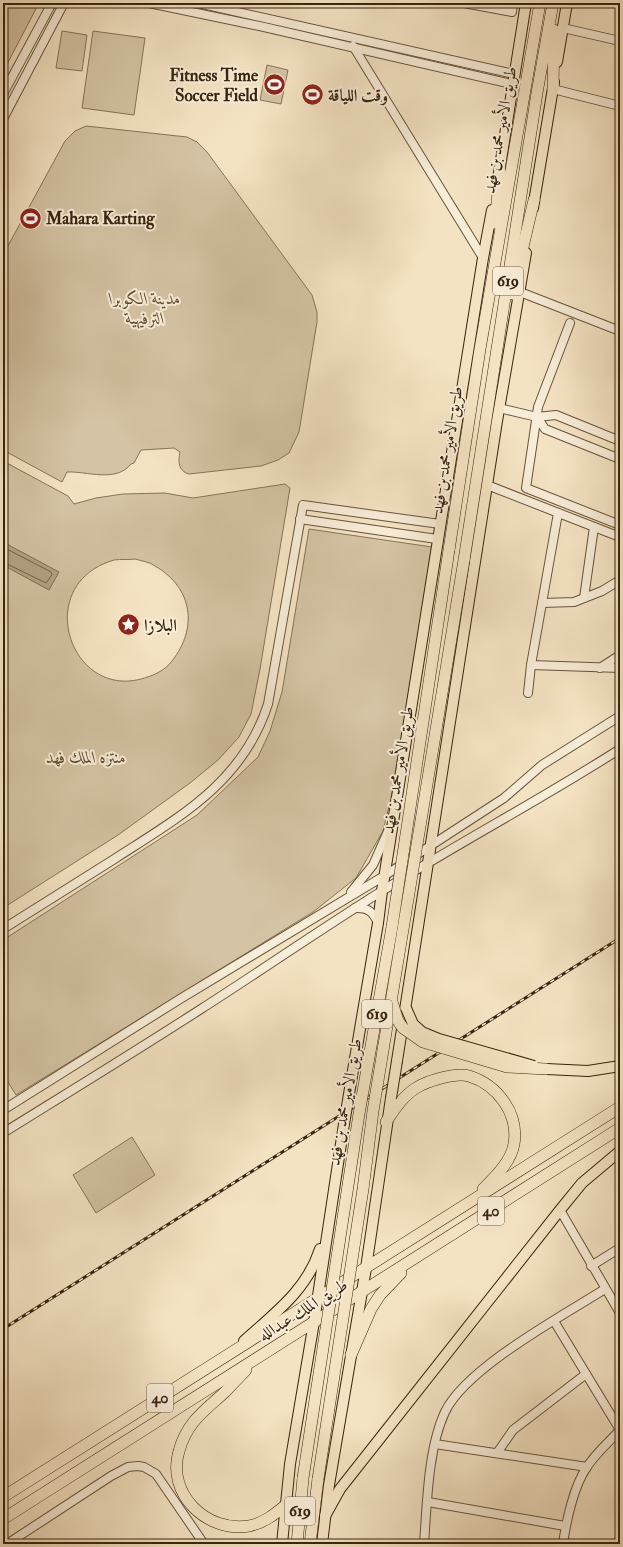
<svg xmlns="http://www.w3.org/2000/svg" width="623" height="1547" font-family="'IM FELL Double Pica',Amiri,serif">
  <rect width="100%" height="100%" fill="#f4e3c3"/>
  <filter id="stains"><feTurbulence type="fractalNoise" baseFrequency=".005" numOctaves="4"/><feColorMatrix values="0 0 0 0 .2 0 0 0 0 .09 0 0 0 0 .02 0 0 0 .5 -.17"/></filter>
  <radialGradient id="worn" r=".72"><stop offset=".6" stop-color="#630" stop-opacity="0"/><stop offset="1" stop-color="#630" stop-opacity=".3"/></radialGradient>
  <g fill="#d4c3a4" stroke="#867459" fill-rule="evenodd">
    <polygon points="3,3 39,3 3,72"/>
    <polygon points="62,31 87,35 82,71 56,68"/>
    <polygon points="93,31 145,38 134,115 82,108"/>
    <polygon points="267,65 288,70 281,104 260,100"/>
    <path d="M86,126L187,137L197,142L207,152L312,295L317,312V322L299,432L289,453L278,460L261,466L189,474C178,471 178,461 180,452L174,448L141,450L134,463L131,464C116,483 87,471 67,472L62,482L3,450V255L65,141L75,131Z"/>
    <path d="M3,461L68,496L74,504L96,498L123,494L165,493L193,498L285,484L290,488L260,669L251,714L239,737L218,760L190,783L118,835L3,908ZM135,559C142,561 150,562 155,566C193,588 198,628 172,661C165,671 152,676 141,679C69,698 32,584 114,560C121,559 129,560 135,559Z"/>
    <polygon points="309,529 432,547 394,786 383,831 356,878 313,912 16,1095 3,1074 3,940 197,815 258,757 270,731 282,692"/>
    <polygon points="132,1137 155,1175 96,1213 73,1175"/>
  </g>
  <polygon fill="#b4a285" stroke="#827055" points="3,542 59,572 49,590 3,565"/>
  <g fill="none" stroke-linecap="round" stroke-linejoin="round">
    <polyline stroke="#76634a" stroke-width="1" points="3,547 51,572 52,575 46,583 3,562"/>
    <defs>
      <g id="minor">
        <polyline points="149,3 264,27 512,84"/>
        <polyline points="198,3 514,74"/>
        <polyline points="464,3 512,12 513,3"/>
        <polyline points="563,28 620,41"/>
        <polyline points="353,46 483,258"/>
        <polyline points="553,89 620,106"/>
        <polyline points="3,94 52,3"/>
        <polyline points="3,119 64,3"/>
        <polyline points="520,292 620,331"/>
        <polyline points="570,323 538,407 526,488 620,525"/>
        <polyline points="499,408 537,417 556,415 620,441"/>
        <polyline points="537,417 545,429 620,459"/>
        <polyline points="487,485 620,537"/>
        <polyline points="558,513 531,665 620,668"/>
        <polyline points="300,519 437,539"/>
        <polyline points="584,598 594,527"/>
        <polyline points="542,603 574,602 602,591 620,580"/>
        <polyline points="600,668 620,655"/>
        <polyline points="528,693 531,665"/>
        <polyline points="351,892 373,865 389,829"/>
        <path d="M355,908C368,907 373,912 378,923"/>
        <path d="M3,929C41,905 78,882 116,858C181,816 243,782 268,704L303,505L440,524"/>
        <polyline points="3,1110 180,999 384,876 504,798 542,765 620,716"/>
        <path d="M3,1133C69,1092 136,1051 201,1009C262,970 321,929 382,891C460,842 542,799 620,749"/>
        <polyline points="560,1210 620,1313"/>
        <polyline points="591,1266 620,1248"/>
        <polyline points="554,1321 620,1430"/>
        <polyline points="435,1444 587,1467"/>
        <polyline points="497,1453 513,1430 586,1374"/>
        <polyline points="428,1502 565,1526"/>
        <polyline points="7,1544 111,1476 128,1467 138,1466 144,1467 156,1474 204,1544"/>
        <path d="M424,1544C427,1504 428,1448 445,1412C466,1368 562,1316 605,1289"/>
        <path d="M563,1544C566,1522 574,1485 587,1467C595,1454 609,1442 620,1430"/>
      </g>
      <g id="major">
        <polyline points="557,62 567,3"/>
        <polyline points="498,179 526,3"/>
        <polyline points="533,208 554,82"/>
        <polyline points="397,1061 497,421 526,253"/>
        <polyline points="546,1069 588,1071 620,1066"/>
        <polyline points="350,1088 378,923 382,891 483,258 492,210"/>
        <path d="M244,1341C275,1313 307,1290 320,1249"/>
        <polyline points="325,1516 340,1489 560,1210 582,1183 620,1151"/>
        <polyline points="282,1544 290,1464 314,1322 344,1124"/>
        <polyline points="322,1544 329,1485 366,1268 391,1098"/>
      </g>
      <g id="highway">
        <polyline points="553,89 554,30"/>
        <polyline points="495,223 500,172"/>
        <polyline points="512,294 534,200"/>
        <polyline points="449,550 480,349 540,3"/>
        <polyline points="464,560 537,93 553,3"/>
        <path d="M386,1122C394,1110 403,1096 416,1088C427,1081 456,1072 469,1076C498,1085 519,1114 514,1144C511,1162 495,1177 483,1189"/>
        <polyline points="351,1355 371,1309 380,1295 401,1273"/>
        <path d="M246,1370C239,1377 232,1385 225,1392C204,1411 187,1422 179,1451C166,1494 207,1533 249,1526C264,1523 275,1514 286,1505"/>
        <polyline points="3,1497 620,1107"/>
        <polyline points="3,1519 620,1128"/>
        <polyline points="297,1544 303,1478"/>
        <polyline points="310,1544 318,1479"/>
      </g>
    </defs>
    <use href="#minor" stroke="#67543b" stroke-width="10"/>
    <use href="#major" stroke="#38240e" stroke-width="12"/>
    <use href="#highway" stroke="#38240e" stroke-width="12"/>
    <use href="#minor" stroke="#f8edd8" stroke-width="8"/>
    <use href="#major" stroke="#f4e3c3" stroke-width="10"/>
    <use href="#highway" stroke="#f4e3c3" stroke-width="11"/>
    <defs>
      <polyline id="rail" points="3,1329 620,938"/>
    </defs>
    <use href="#rail" stroke="#38240e" stroke-width="3"/>
    <use href="#rail" stroke="#f8edd8" stroke-width="1.5" stroke-dasharray="4.5" stroke-linecap="butt"/>
    <defs>
      <g id="major-bridge">
        <polyline points="406,1008 413,1024 422,1032 439,1039 534,1066"/>
        <polyline points="391,1098 397,1061"/>
        <polyline points="344,1124 350,1088"/>
      </g>
      <g id="highway-bridge">
        <polyline points="392,1002 398,1021 403,1028 423,1042 507,1067 546,1069"/>
        <polyline points="303,1478 359,1114 392,927 449,550"/>
        <polyline points="318,1479 363,1189 373,1111 464,560"/>
      </g>
    </defs>
    <use href="#major-bridge" stroke="#38240e" stroke-width="12" stroke-linecap="butt"/>
    <use href="#highway-bridge" stroke="#38240e" stroke-width="12" stroke-linecap="butt"/>
    <use href="#major-bridge" stroke="#f4e3c3" stroke-width="10"/>
    <use href="#highway-bridge" stroke="#f4e3c3" stroke-width="11"/>
  </g>
  <defs>
    <symbol id="stadium-disc" viewBox="-11 -11 22 22"><circle r="9.5" fill="#8f2418" stroke="#f8edd8"/><path d="M0-5a6.5 5 0 1 0 0 10a6.5 5 0 1 0 0-10ZM-3.5-1.8h7v3.6h-7Z" fill="#fff"/></symbol>
    <symbol id="sight-disc" viewBox="-11 -11 22 22"><circle r="9.5" fill="#8f2418" stroke="#f8edd8"/><path d="M0-6L1.8-2.2L6-1.7L2.9 1.2L3.7 5.4L0 3.3L-3.7 5.4L-2.9 1.2L-6-1.7L-1.8-2.2Z" fill="#fff"/></symbol>
  </defs>
  <g fill-rule="evenodd">
    <use href="#stadium-disc" x="262" y="72" width="25" height="25"/>
    <use href="#stadium-disc" x="300" y="82" width="25" height="25"/>
    <use href="#stadium-disc" x="18" y="206" width="25" height="25"/>
    <use href="#sight-disc" x="116" y="612" width="25" height="25"/>
  </g>
  <g text-anchor="middle" dominant-baseline="central" stroke-width="4" stroke-linejoin="round" paint-order="stroke">
    <g fill="#f8edd8" stroke="#72604b" stroke-width="1">
      <rect x="493" y="267" width="30" height="28" rx="3"/>
      <rect x="362" y="1000" width="30" height="28" rx="3"/>
      <rect x="478" y="1197" width="26" height="28" rx="3"/>
      <rect x="147" y="1384" width="26" height="28" rx="3"/>
      <rect x="285" y="1497" width="30" height="28" rx="3"/>
    </g>
    <g font-size="16" font-weight="bold" fill="#38240e">
      <text x="508" y="281">619</text>
      <text x="377" y="1014">619</text>
      <text x="491" y="1211">40</text>
      <text x="160" y="1398">40</text>
      <text x="300" y="1511">619</text>
    </g>
    <g font-size="17" font-weight="bold" fill="#38240e" stroke="#f8edd8" text-anchor="start">
      <text x="258" y="75" text-anchor="end">Fitness Time<tspan x="258" dy="20">Soccer Field</tspan></text>
      <text x="328" y="95">وقت اللياقة</text>
      <text x="46" y="218">Mahara Karting</text>
      <text x="144" y="625">البلازا</text>
    </g>
    <g font-size="17" fill="#38240e" stroke="#f8edd8">
      <text transform="translate(500 130) rotate(-80)">طريق الأمير محمد بن فهد</text>
      <text transform="translate(447 450) rotate(-81)">طريق الأمير محمد بن فهد</text>
      <text transform="translate(398 770) rotate(-81)">طريق الأمير محمد بن فهد</text>
      <text transform="translate(345 1102) rotate(-80)">طريق الأمير محمد بن فهد</text>
      <text transform="translate(303 1310) rotate(-32)">طريق الملك عبدالله</text>
    </g>
    <g font-size="17" font-style="italic" fill="#5f4c34" stroke="#f8edd8">
      <text x="145" y="298">مدينة الكوبرا<tspan x="145" dy="20">الترفيهية</tspan></text>
      <text x="86" y="757">منتزه الملك فهد</text>
    </g>
  </g>
  <rect width="623" height="1547" fill="none" stroke="#f4e3c3" stroke-width="16"/>
  <rect x="4" y="4" width="615" height="1539" fill="none" stroke="#38240e" stroke-width="2"/>
  <rect x="8" y="8" width="607" height="1531" fill="none" stroke="#38240e"/>
  <rect width="100%" height="100%" filter="url(#stains)"/>
  <rect width="100%" height="100%" fill="url(#worn)"/>
</svg>
